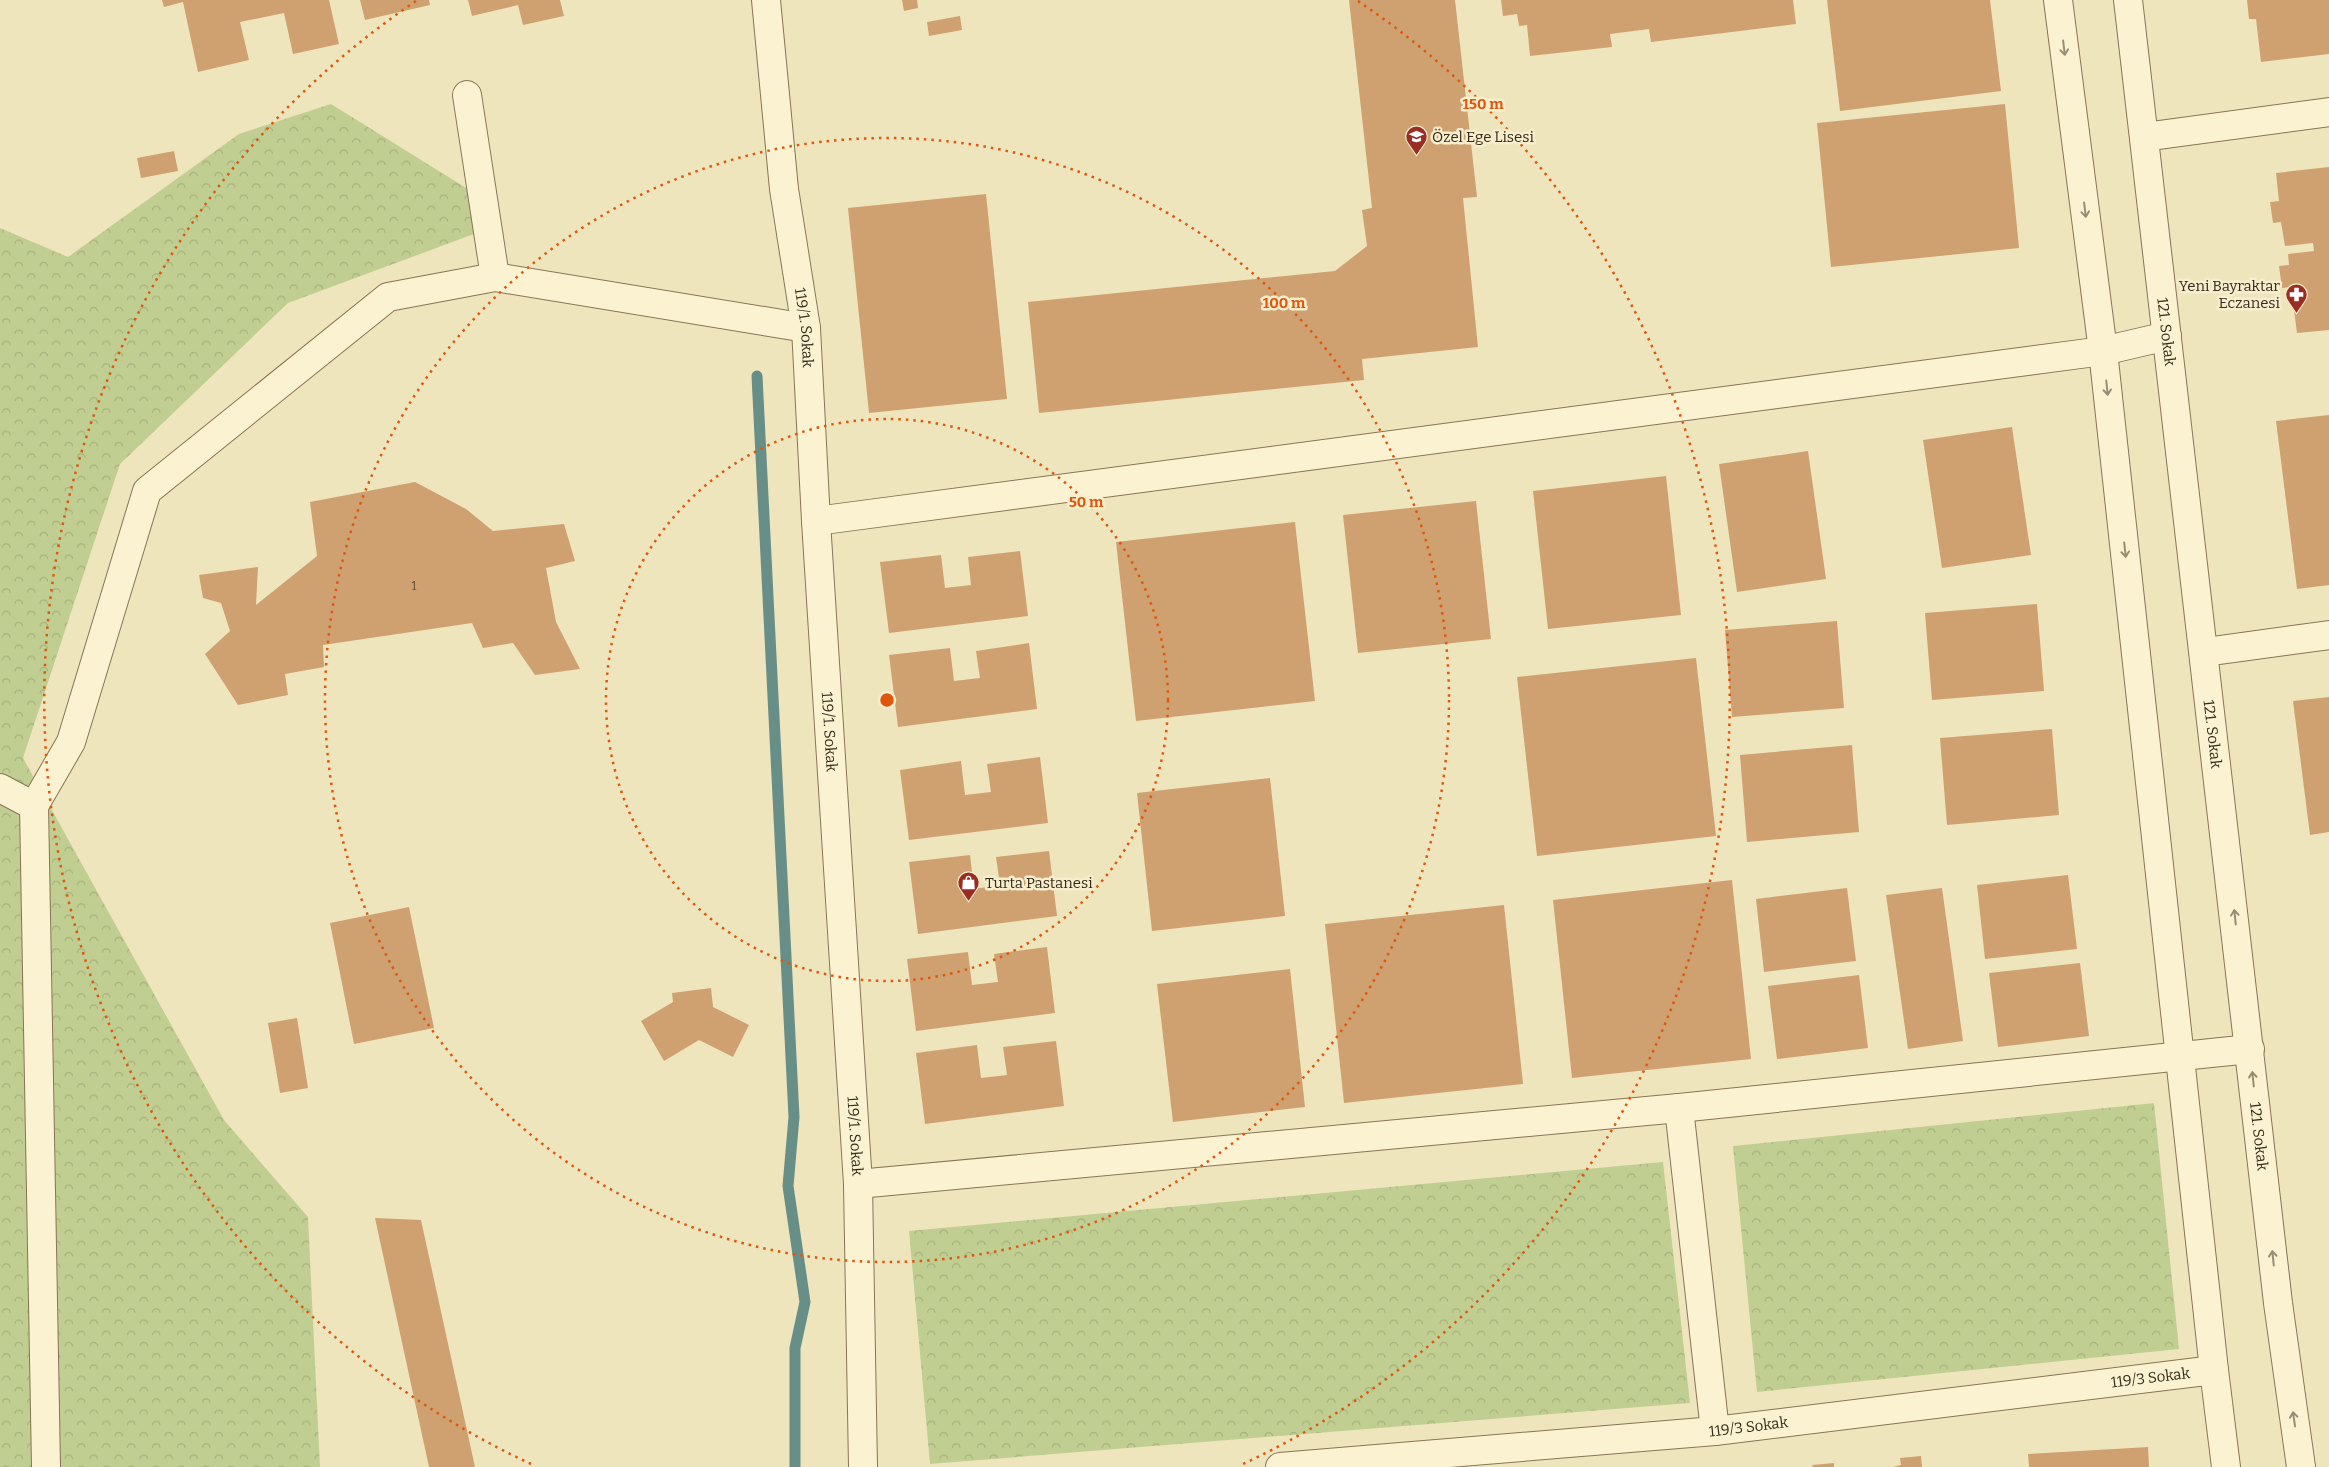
<svg xmlns="http://www.w3.org/2000/svg" width="2329" height="1467" font-family="Bitter,serif">
  <defs>
    <pattern id="forest-crowns" width="20" height="18" patternUnits="userSpaceOnUse" patternTransform="scale(1.25)"><rect width="20" height="18" fill="#c1ce91"/><path d="M2 6a3 3 0 1 1 6 0M12 15a3 3 0 1 1 6 0" fill="none" stroke="#a6b17c"/></pattern>
  </defs>
  <rect width="100%" height="100%" fill="#efe5bd"/>
  <g fill="url(#forest-crowns)">
    <polygon points="331,104 479,196 474,234 288,303 120,464 23,758 224,1120 308,1217 320,1467 0,1467 0,228 68,257 239,134"/>
    <polygon points="2154,1103 2179,1349 1757,1392 1733,1146"/>
    <polygon points="1663,1162 1690,1403 930,1464 909,1231"/>
  </g>
  <g fill="none" stroke-linecap="round" stroke-linejoin="round">
    <polyline stroke="#688e88" stroke-width="11" points="757,376 794,1117 788,1186 805,1302 795,1348 795,1467"/>
  </g>
  <g fill="#cfa171">
    <polygon points="162,0 329,0 339,44 293,54 284,13 240,22 249,60 198,72 183,2 164,7"/>
    <polygon points="360,0 429,0 430,5 365,20"/>
    <polygon points="468,0 560,0 564,16 523,25 518,5 472,16"/>
    <polygon points="902,0 917,0 918,8 904,11"/>
    <polygon points="1349,0 1455,0 1477,197 1463,198 1478,347 1362,359 1364,380 1039,413 1028,302 1335,271 1367,246 1362,210 1372,208"/>
    <polygon points="1501,0 1793,0 1796,24 1651,42 1649,29 1610,34 1612,47 1530,56 1527,25 1519,26 1517,14 1503,16"/>
    <polygon points="1827,0 1990,0 2001,91 1840,111"/>
    <polygon points="2247,0 2329,0 2329,54 2261,62 2256,19 2249,19"/>
    <polygon points="960,16 962,30 929,36 927,22"/>
    <polygon points="2005,104 2019,248 1831,267 1817,123"/>
    <polygon points="174,151 178,171 141,178 137,158"/>
    <polygon points="2329,167 2329,330 2297,333 2291,287 2282,288 2279,266 2289,265 2288,254 2314,251 2313,243 2285,246 2281,222 2273,223 2270,202 2279,201 2276,173"/>
    <polygon points="986,194 1007,399 869,413 848,208"/>
    <polygon points="2329,415 2329,585 2297,589 2276,421"/>
    <polygon points="2012,427 2031,555 1942,568 1923,440"/>
    <polygon points="1808,451 1826,579 1737,592 1719,464"/>
    <polygon points="1666,476 1681,615 1548,629 1533,491"/>
    <polygon points="415,482 466,509 493,531 564,524 575,561 546,568 556,622 580,669 535,675 513,643 483,648 472,623 323,645 324,667 285,674 288,695 238,705 205,654 230,631 221,603 203,598 199,575 258,567 256,605 317,556 310,502"/>
    <polygon points="1476,501 1491,639 1358,653 1343,515"/>
    <polygon points="1295,522 1315,701 1136,721 1116,542"/>
    <polygon points="1020,551 1028,616 889,633 880,562 941,555 945,588 971,585 968,557"/>
    <polygon points="2037,604 2044,691 1932,700 1925,613"/>
    <polygon points="1837,621 1844,708 1732,717 1725,630"/>
    <polygon points="1029,643 1037,709 898,727 889,655 950,648 954,681 980,678 976,651"/>
    <polygon points="1696,658 1716,836 1537,856 1517,677"/>
    <polygon points="2329,697 2329,832 2310,835 2293,701"/>
    <polygon points="2052,729 2059,815 1947,825 1940,738"/>
    <polygon points="1852,745 1859,832 1747,842 1740,755"/>
    <polygon points="1040,757 1048,823 909,840 900,770 961,761 965,795 991,792 987,764"/>
    <polygon points="1270,778 1285,916 1152,931 1137,793"/>
    <polygon points="1049,851 1057,916 918,934 909,862 970,855 974,889 1000,885 996,857"/>
    <polygon points="2068,875 2077,949 1985,959 1977,885"/>
    <polygon points="1732,880 1751,1059 1572,1078 1553,900"/>
    <polygon points="1847,888 1856,961 1764,972 1756,899"/>
    <polygon points="1942,888 1963,1041 1908,1049 1886,895"/>
    <polygon points="1504,905 1523,1084 1344,1103 1325,924"/>
    <polygon points="409,907 434,1028 354,1044 330,923"/>
    <polygon points="1047,947 1055,1013 916,1031 907,959 968,952 972,985 998,982 994,954"/>
    <polygon points="2080,963 2089,1036 1998,1047 1989,973"/>
    <polygon points="1290,969 1305,1107 1173,1122 1157,984"/>
    <polygon points="1859,975 1868,1048 1777,1059 1768,986"/>
    <polygon points="711,988 713,1007 749,1025 733,1057 699,1040 664,1061 641,1021 673,1002 672,993"/>
    <polygon points="297,1018 308,1088 280,1093 268,1023"/>
    <polygon points="1056,1041 1064,1106 925,1124 916,1053 977,1045 981,1078 1007,1075 1003,1047"/>
    <polygon points="375,1218 421,1220 475,1467 429,1467"/>
    <polygon points="2148,1447 2149,1467 2029,1467 2028,1454"/>
    <polygon points="1921,1456 1922,1467 1893,1467 1901,1465 1900,1458"/>
    <polygon points="1834,1463 1834,1467 1813,1467 1812,1465"/>
  </g>
  <g fill="none" stroke-linecap="round" stroke-linejoin="round">
    <defs>
      <g id="minor">
        <path id="s1" d="M766,0L784,189L806,328L816,521L858,1184L863,1467"/>
        <polyline points="2058,0 2103,351 2214,1370 2226,1467"/>
        <path id="s2" d="M2128,0L2278,1303L2301,1467"/>
        <polyline points="467,95 495,277"/>
        <polyline points="2144,137 2329,112"/>
        <polyline points="816,521 2103,351 2167,336"/>
        <polyline points="2205,652 2329,635"/>
        <polyline points="0,788 34,806"/>
        <polyline points="1679,1108 1715,1431"/>
        <polyline points="858,1184 1679,1108 2250,1049"/>
        <polyline points="46,1467 34,806 71,742 147,491 388,297 495,277 806,328"/>
        <path id="s3" d="M1280,1467L1715,1431L2214,1370"/>
      </g>
    </defs>
    <use href="#minor" stroke="#887556" stroke-width="30"/>
    <use href="#minor" stroke="#faf2d0" stroke-width="28"/>
  </g>
  <defs><path id="oneway-shaft" d="M-6 0H5M1.5-3L5.5 0L1.5 3" fill="none" stroke-width="1.6" stroke-linecap="round" stroke-linejoin="round" transform="scale(1.25)"/></defs>
  <g stroke="#988e76">
    <use href="#oneway-shaft" transform="translate(2064 48) rotate(83)"/>
    <use href="#oneway-shaft" transform="translate(2085 210) rotate(83)"/>
    <use href="#oneway-shaft" transform="translate(2107 388) rotate(84)"/>
    <use href="#oneway-shaft" transform="translate(2125 550) rotate(84)"/>
    <use href="#oneway-shaft" transform="translate(2235 917) rotate(-96)"/>
    <use href="#oneway-shaft" transform="translate(2253 1079) rotate(-96)"/>
    <use href="#oneway-shaft" transform="translate(2273 1258) rotate(-96)"/>
    <use href="#oneway-shaft" transform="translate(2294 1419) rotate(-98)"/>
  </g>
  <g fill="none" stroke="#df570d" stroke-width="2.5" stroke-dasharray="2.5 5">
    <circle cx="887" cy="700" r="281"/>
    <circle cx="887" cy="700" r="562"/>
    <path d="M531 1464A843 843 0 0 1 416 1M1358 1A843 843 0 0 1 1243 1464"/>
  </g>
  <defs>
    <symbol id="school-pin" viewBox="-11 -11 22 30"><path d="M0 17L-7.5 6A9.5 9.5 0 1 1 7.5 6Z" fill="#992d23" stroke="#f7eecd"/><path d="M0-5L7-2L0 1L-7-2ZM-4 1L0 2.5L4 1V4Q0 6-4 4Z" fill="#fff"/></symbol>
    <symbol id="pharmacy-pin" viewBox="-11 -11 22 30"><path d="M0 17L-7.5 6A9.5 9.5 0 1 1 7.5 6Z" fill="#992d23" stroke="#f7eecd"/><path d="M-2-6h4v4h4v4h-4v4h-4v-4h-4v-4h4Z" fill="#fff"/></symbol>
    <symbol id="shop-pin" viewBox="-11 -11 22 30"><path d="M0 17L-7.5 6A9.5 9.5 0 1 1 7.5 6Z" fill="#992d23" stroke="#f7eecd"/><path d="M-5-2.5h2.3a2.7 3.5 0 0 1 5.4 0H5L5.5 6h-11ZM-1.5-2.5h3a1.5 2.3 0 0 0-3 0Z" fill="#fff"/></symbol>
  </defs>
  <g fill-rule="evenodd">
    <use href="#school-pin" x="1404" y="124" width="25" height="34"/>
    <use href="#pharmacy-pin" x="2284" y="282" width="25" height="34"/>
    <use href="#shop-pin" x="956" y="870" width="25" height="34"/>
  </g>
  <g text-anchor="middle" dominant-baseline="central" stroke-width="5" stroke-linejoin="round" paint-order="stroke">
    <g font-size="12" fill="#5c4830">
      <text x="414" y="586">1</text>
    </g>
    <g font-size="15" fill="#362b1b" stroke="#f7eecd" text-anchor="start">
      <text x="1432" y="137">Özel Ege Lisesi</text>
      <text x="2280" y="286" text-anchor="end">Yeni Bayraktar<tspan x="2280" dy="17">Eczanesi</tspan></text>
      <text x="985" y="883">Turta Pastanesi</text>
    </g>
    <g font-size="15" fill="#362b1b" stroke="#f7eecd">
      <text stroke="none"><textPath href="#s1" startOffset="330">119/1. Sokak</textPath></text>
      <text stroke="none"><textPath href="#s2" startOffset="334">121. Sokak</textPath></text>
      <text stroke="none"><textPath href="#s1" startOffset="735">119/1. Sokak</textPath></text>
      <text stroke="none"><textPath href="#s2" startOffset="739">121. Sokak</textPath></text>
      <text stroke="none"><textPath href="#s2" startOffset="1144">121. Sokak</textPath></text>
      <text stroke="none"><textPath href="#s1" startOffset="1140">119/1. Sokak</textPath></text>
      <text stroke="none"><textPath href="#s3" startOffset="875">119/3 Sokak</textPath></text>
      <text stroke="none"><textPath href="#s3" startOffset="470">119/3 Sokak</textPath></text>
    </g>
  </g>
  <circle cx="887" cy="700" r="8" fill="#df570d" stroke="#f7eecd" stroke-width="2.5"/>
  <g font-size="15" text-anchor="middle" font-weight="bold" fill="#df570d" stroke="#f7eecd" stroke-width="5" stroke-linejoin="round" paint-order="stroke">
    <text x="1483" y="109">150 m</text>
    <text x="1284" y="308">100 m</text>
    <text x="1086" y="507">50 m</text>
  </g>
</svg>
